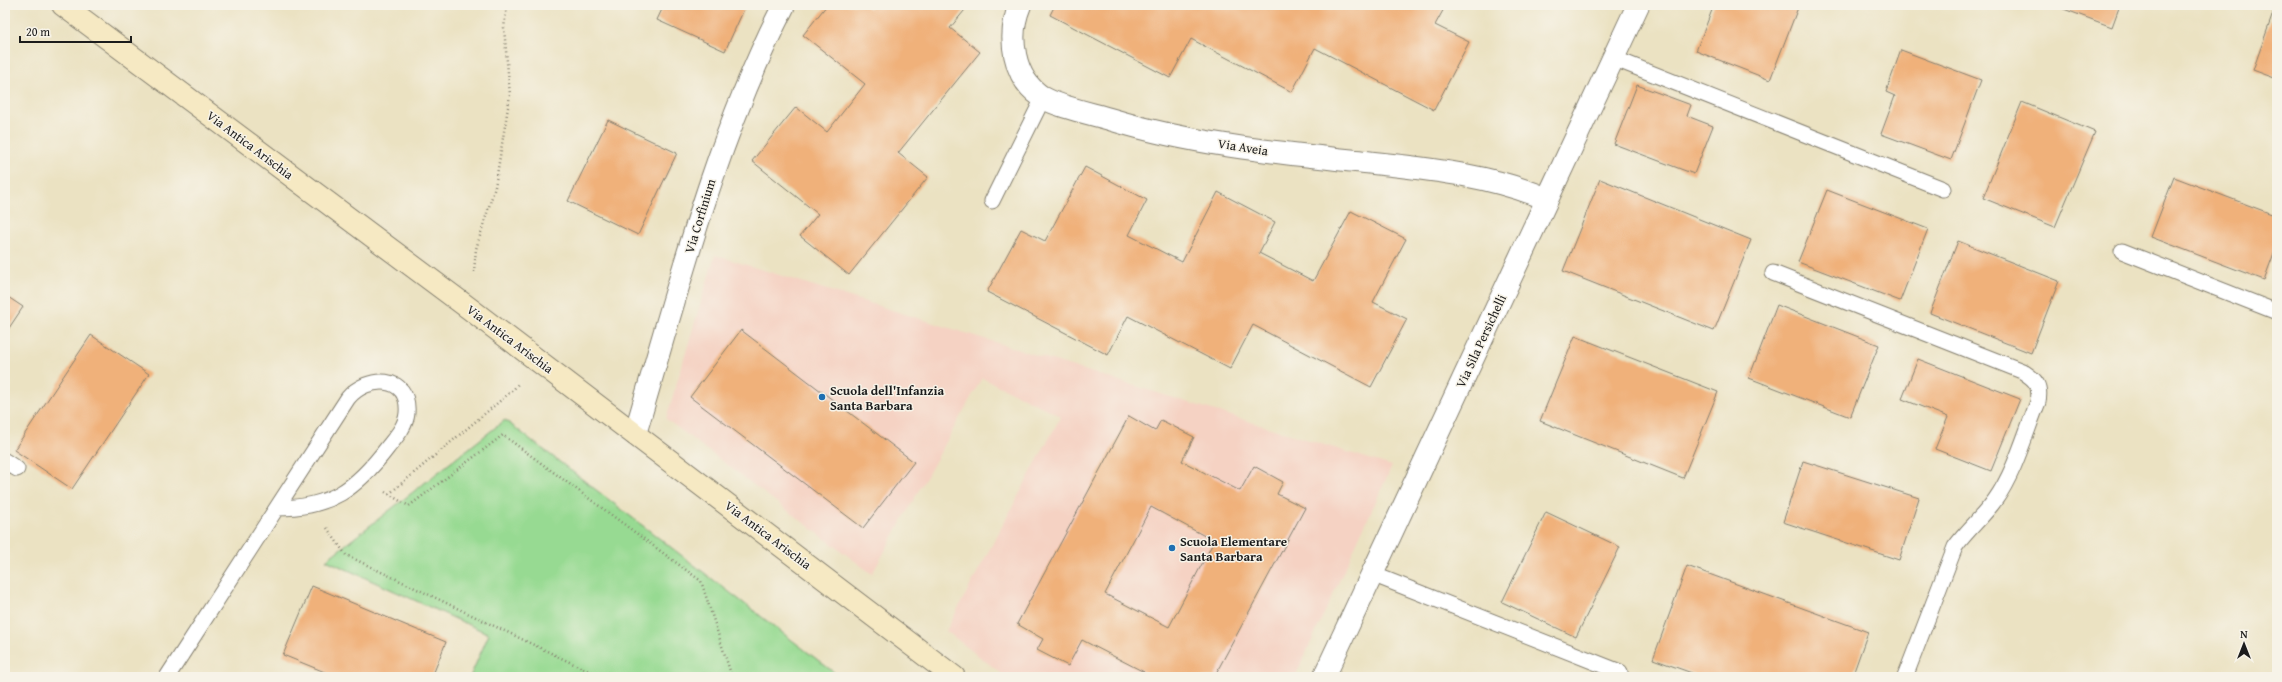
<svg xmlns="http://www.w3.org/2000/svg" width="2282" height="682" font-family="'Gentium Book Plus',serif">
  <rect width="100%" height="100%" fill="#f7f3e8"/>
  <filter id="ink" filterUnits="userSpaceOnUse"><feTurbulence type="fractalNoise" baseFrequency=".025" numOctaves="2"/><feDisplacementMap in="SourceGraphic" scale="8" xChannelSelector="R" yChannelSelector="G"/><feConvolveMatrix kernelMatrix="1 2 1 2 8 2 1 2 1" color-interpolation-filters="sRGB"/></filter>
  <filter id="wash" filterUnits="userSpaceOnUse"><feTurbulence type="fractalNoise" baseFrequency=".012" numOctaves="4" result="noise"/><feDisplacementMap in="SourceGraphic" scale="16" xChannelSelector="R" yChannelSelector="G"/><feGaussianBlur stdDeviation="0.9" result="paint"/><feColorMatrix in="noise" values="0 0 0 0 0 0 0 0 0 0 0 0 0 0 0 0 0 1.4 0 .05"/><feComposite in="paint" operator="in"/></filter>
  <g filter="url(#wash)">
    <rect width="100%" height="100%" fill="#ebe2c2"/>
    <polygon fill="#f5d2c3" points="715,255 1392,466 1295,677 1006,677 946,631 1061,416 982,378 872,574 666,419"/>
    <polygon fill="#97da92" stroke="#5a7b57" points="505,420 840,677 470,677 489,634 326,560"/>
    <g id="blocks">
      <g fill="#f0b17a" fill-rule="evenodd">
        <polygon points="664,5 746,5 725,51 657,20"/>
        <polygon points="827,5 864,5 869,9 873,5 969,5 950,28 980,52 898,153 928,177 849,275 800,236 818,214 752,161 796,107 827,132 865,84 803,35"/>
        <polygon points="1055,5 1446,5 1435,25 1469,42 1434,110 1315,48 1292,92 1191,39 1170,78 1050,15"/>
        <polygon points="1714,5 1799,5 1770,80 1696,51"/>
        <polygon points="2053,5 2120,5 2112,27"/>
        <polygon points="2276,5 2277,5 2277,79 2253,70"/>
        <polygon points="1901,50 1981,80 1951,160 1881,134 1895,96 1886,92"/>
        <polygon points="1637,85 1691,105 1687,116 1713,126 1694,174 1614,144"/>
        <polygon points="2022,102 2095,132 2055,227 1983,198"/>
        <polygon points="608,120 677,153 638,235 568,201"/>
        <polygon points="1085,167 1147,200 1129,235 1182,262 1218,192 1275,222 1259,253 1313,281 1351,211 1406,239 1373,302 1407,319 1371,387 1253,325 1230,369 1128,316 1108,355 987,292 1021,229 1045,241"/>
        <polygon points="2174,177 2277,216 2277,245 2264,280 2151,237"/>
        <polygon points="1600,179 1751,240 1714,331 1563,271"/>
        <polygon points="1827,190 1928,229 1900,301 1798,262"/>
        <polygon points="1958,241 2059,281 2031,353 1930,313"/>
        <polygon points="5,295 23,307 5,334"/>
        <polygon points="1777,305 1879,345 1850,417 1749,378"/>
        <polygon points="741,330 914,462 863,528 690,397"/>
        <polygon points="91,335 149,374 72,489 14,450"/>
        <polygon points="1575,336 1718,392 1683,478 1540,421"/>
        <polygon points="1918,359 2020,399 1991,471 1935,449 1948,417 1902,399"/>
        <path d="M1129,416L1155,431L1161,420L1194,437L1182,461L1240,491L1254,466L1283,482L1277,494L1305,508L1214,677H1141L1144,672L1082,640L1068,666L1037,650L1043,639L1017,624ZM1151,507L1214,541L1169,627L1105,594Z"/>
        <polygon points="1803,461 1919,498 1899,560 1783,522"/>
        <polygon points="1546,512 1620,547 1576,637 1502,602"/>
        <polygon points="1687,566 1868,632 1852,677 1703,677 1653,659"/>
        <polygon points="312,586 446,642 432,677 337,677 283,655"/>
      </g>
    </g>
  </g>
  <g filter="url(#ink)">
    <use href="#blocks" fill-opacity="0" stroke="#847f6f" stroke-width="1"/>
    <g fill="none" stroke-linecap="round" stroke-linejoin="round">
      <defs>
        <g id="lane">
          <polyline points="1613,58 1943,189"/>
          <polyline points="992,201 1043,98"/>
          <polyline points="2122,251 2277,312"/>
          <path d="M1773,273L2022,371C2036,380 2041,385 2038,402C2025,434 2015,472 1995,500C1983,517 1967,530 1955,547L1905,677"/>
          <polyline points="5,461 17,469"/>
          <polyline points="1372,574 1620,672"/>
          <path d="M167,677L348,398C367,375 410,374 407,413C406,426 396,437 388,447C356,489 331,508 277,508"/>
        </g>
        <g id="street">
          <path d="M1020,5C1007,36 1013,78 1042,97C1058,107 1094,114 1113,120C1195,145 1280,153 1365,162C1427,169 1488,174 1547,199"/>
          <path d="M635,434C678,289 715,140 784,5"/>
          <polyline points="1324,677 1638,5"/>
        </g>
        <polyline id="secondary" points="63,5 470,309 954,677"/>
      </defs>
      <use href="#lane" stroke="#847f6f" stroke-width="17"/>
      <use href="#street" stroke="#847f6f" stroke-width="24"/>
      <use href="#secondary" stroke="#847f6f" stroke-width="24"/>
      <g stroke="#847f6f" stroke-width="2.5" stroke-dasharray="1 3" stroke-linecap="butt">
        <polyline points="474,272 476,249 495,187 510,95 504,28 507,5"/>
        <polyline points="385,492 409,506 503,435 701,581 732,677"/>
        <polyline points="389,494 513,390 518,384"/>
        <polyline points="327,528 346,555 601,677"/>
      </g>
      <use href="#lane" stroke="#fff" stroke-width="15"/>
      <use href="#street" stroke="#fff" stroke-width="22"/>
      <use href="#secondary" stroke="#f6e9c3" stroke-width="22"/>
    </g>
  </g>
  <g fill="#1f6fb2" stroke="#f7f3e8" stroke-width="1.5">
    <circle cx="822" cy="397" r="4"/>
    <circle cx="1172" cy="548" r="4"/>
  </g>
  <g text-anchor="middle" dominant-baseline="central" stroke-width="3" stroke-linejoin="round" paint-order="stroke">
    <g font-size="13" fill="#1c1c1c" stroke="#f7f3e8">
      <text transform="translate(250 145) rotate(37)">Via Antica Arischia</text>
      <text transform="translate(1243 147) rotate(9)">Via Aveia</text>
      <text transform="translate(700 216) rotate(-73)">Via Corfinium</text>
      <text transform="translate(510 339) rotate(37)">Via Antica Arischia</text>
      <text transform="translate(1481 341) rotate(-65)">Via Sila Persichelli</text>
      <text transform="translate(768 535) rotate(37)">Via Antica Arischia</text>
    </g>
    <g font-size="13" font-weight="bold" fill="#1c1c1c" stroke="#f7f3e8" text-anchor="start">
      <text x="830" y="390">Scuola dell'Infanzia<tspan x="830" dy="15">Santa Barbara</tspan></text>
      <text x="1180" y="541">Scuola Elementare<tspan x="1180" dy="15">Santa Barbara</tspan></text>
    </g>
  </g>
  <rect width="2282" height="682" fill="none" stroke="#f7f3e8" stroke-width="20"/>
  <g transform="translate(2244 644)" stroke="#f7f3e8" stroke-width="3" paint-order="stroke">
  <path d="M0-3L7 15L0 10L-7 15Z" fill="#1c1c1c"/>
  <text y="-6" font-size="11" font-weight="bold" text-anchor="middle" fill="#1c1c1c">N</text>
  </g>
  <path d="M20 36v6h111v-6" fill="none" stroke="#1c1c1c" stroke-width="2"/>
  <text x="26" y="36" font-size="12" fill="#1c1c1c" stroke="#f7f3e8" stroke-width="3" paint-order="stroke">20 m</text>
</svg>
